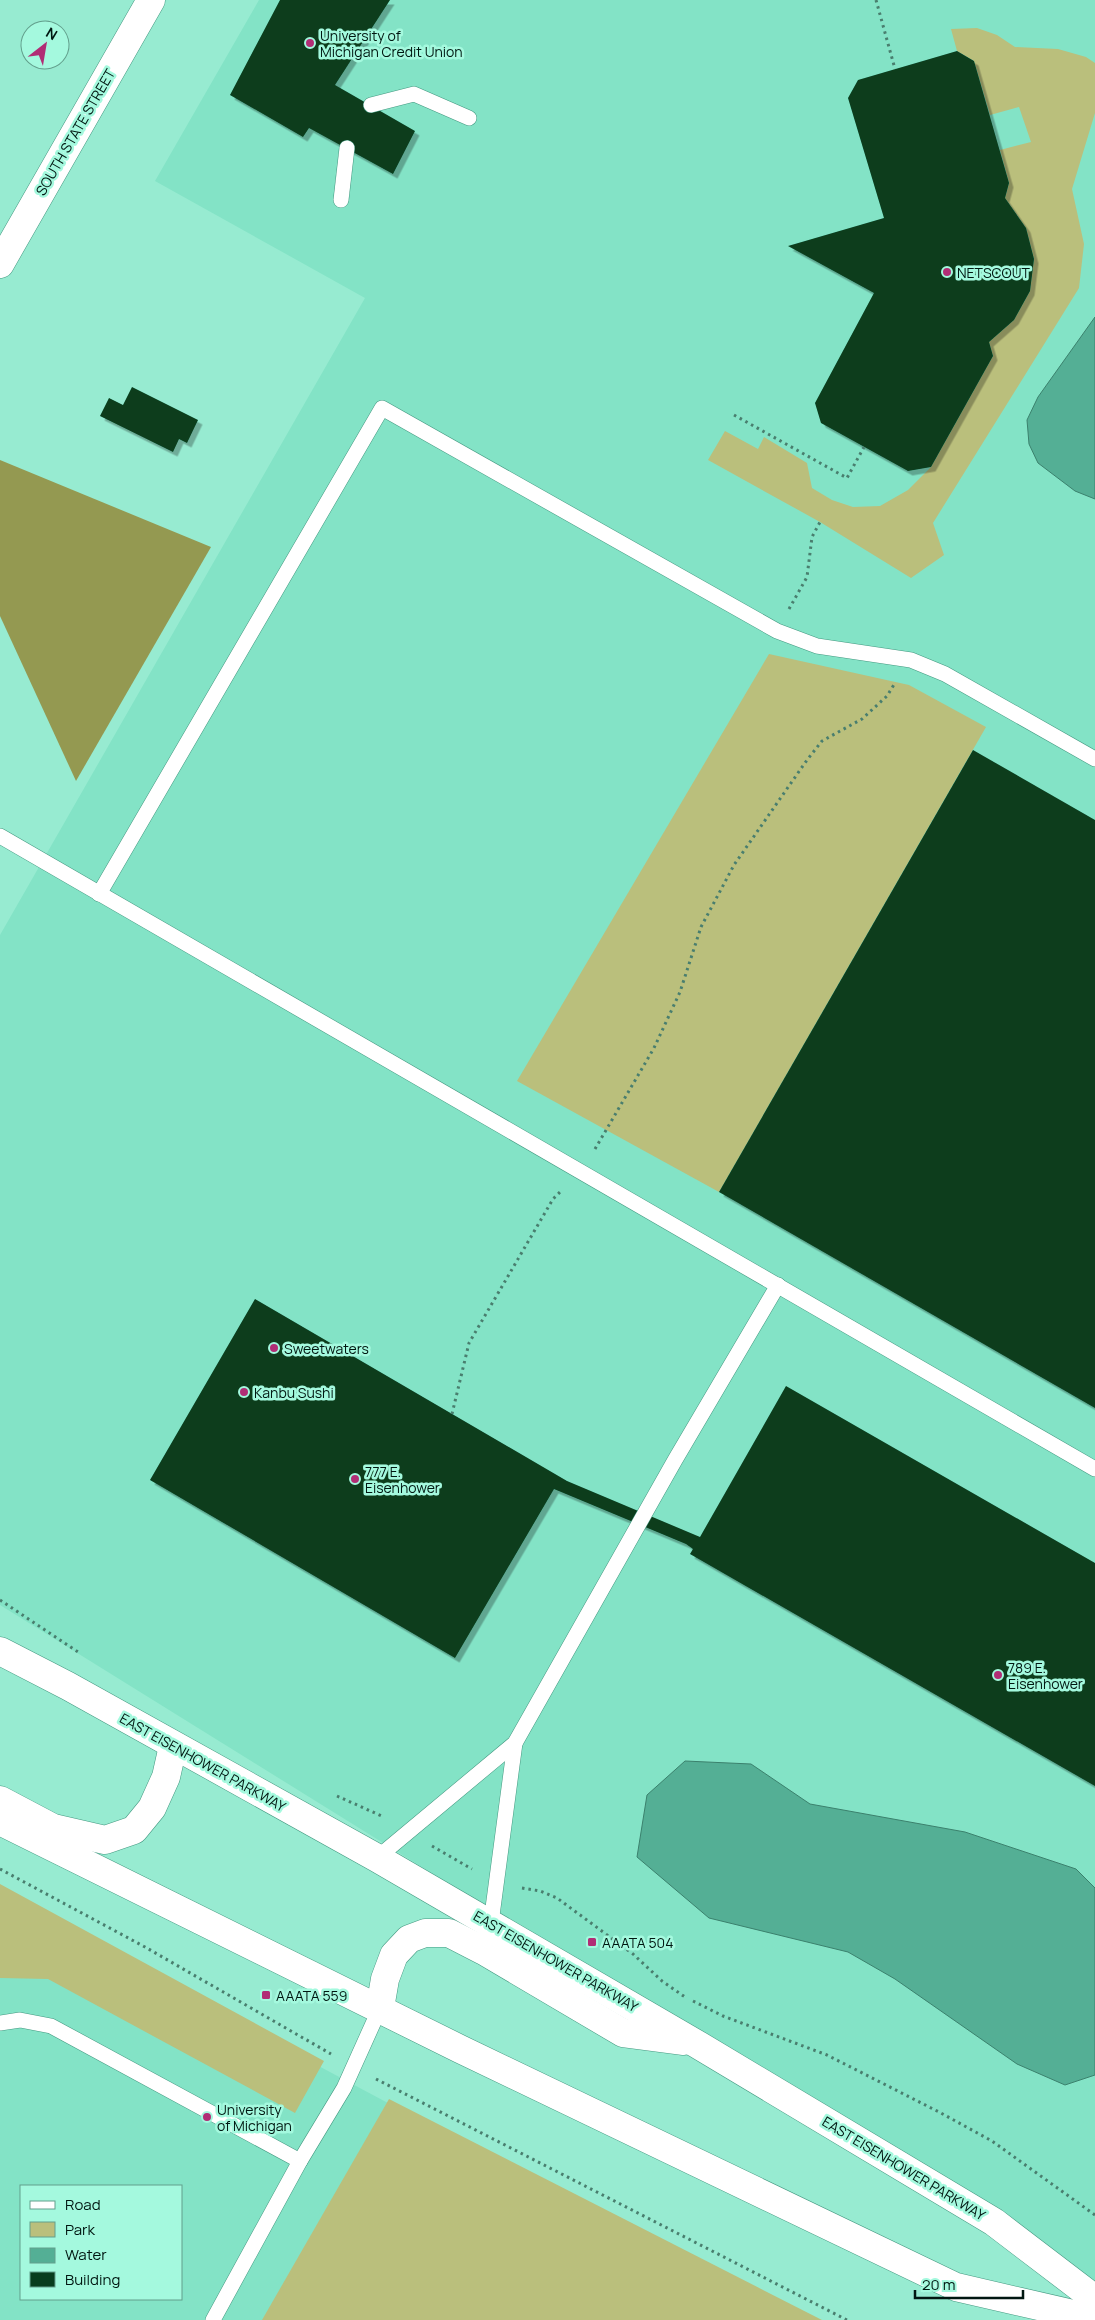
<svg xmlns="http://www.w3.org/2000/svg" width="1095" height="2320" font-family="Manrope,sans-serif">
  <defs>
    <filter id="shadow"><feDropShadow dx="4.5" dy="4.5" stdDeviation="0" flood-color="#0004"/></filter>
  </defs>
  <rect width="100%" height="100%" fill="#97ebd1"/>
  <g fill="#83e3c6" fill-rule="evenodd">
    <polygon points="259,0 1095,0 1095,2285 0,1605 0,935 365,298 155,181"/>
    <path d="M0,1890L285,2048L588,2210L804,2320H0ZM21,2186H181V2299H21Z"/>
  </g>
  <g fill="#babf7c">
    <polygon points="977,28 997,35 1015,47 1058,49 1086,57 1095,63 1095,113 1072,189 1084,244 1079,288 933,523 944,555 911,578 820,522 708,460 725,431 758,449 764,437 807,463 812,488 832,500 853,507 880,506 908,490 931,467 993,356 989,342 1014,320 1030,291 1034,259 1026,228 1005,198 1009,183 1000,150 1031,142 1019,107 990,115 974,61 957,51 951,29"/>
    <polygon points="769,654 909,685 986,727 719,1192 517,1081"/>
    <polygon points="0,1884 324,2061 295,2113 48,1979 0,1978"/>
    <polygon points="389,2099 822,2320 262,2320"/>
  </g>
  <polygon fill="#949951" points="0,460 211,547 76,781 0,616"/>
  <g fill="#54af95" stroke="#3b816d">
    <polygon points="1095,317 1095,499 1075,491 1038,463 1029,444 1027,420 1038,397"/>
    <polygon points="685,1761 751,1764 810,1804 965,1832 1076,1869 1095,1888 1095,2075 1065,2085 1017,2064 895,1979 848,1952 709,1918 637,1857 647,1795"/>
  </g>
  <g fill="#083d1e" filter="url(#shadow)">
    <polygon points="280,0 390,0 335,85 415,131 393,174 309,128 303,137 230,95"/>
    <polygon points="957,51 974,61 1009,183 1005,198 1026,228 1034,259 1030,291 1014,320 989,342 993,356 931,467 908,471 821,423 815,403 874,293 788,246 884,218 848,98 858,80"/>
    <polygon points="132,387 198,420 187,443 179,439 173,452 100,416 109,398 123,405"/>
    <polygon points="973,750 1095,820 1095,1408 719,1192"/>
    <polygon points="255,1299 567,1481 700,1537 786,1386 1095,1563 1095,1786 690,1554 693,1549 686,1544 554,1489 455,1658 150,1480"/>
  </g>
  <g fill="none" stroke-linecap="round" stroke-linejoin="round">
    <defs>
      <g id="service">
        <polyline points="371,105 414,94 469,118"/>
        <polyline points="341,200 347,148"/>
        <polyline points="0,836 1095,1469"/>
        <polyline points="99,894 382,408 777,631 817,646 911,660 945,674 1095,759"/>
        <polyline points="377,1858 515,1743 675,1460 778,1285"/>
        <polyline points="491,1923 515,1743"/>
        <polyline points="0,2023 20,2020 51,2026 300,2161"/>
        <polyline points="213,2320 300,2161 344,2088 380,2008"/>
      </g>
      <g id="secondary">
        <polyline points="0,264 151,0"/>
        <polyline points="0,1651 68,1686 377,1858 695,2043 994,2222 1095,2299"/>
        <polyline points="0,1800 53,1828 105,1840 134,1830 152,1808 166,1777 173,1746"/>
        <polyline points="0,1821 460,2049 956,2287 1095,2319"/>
        <polyline points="380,2008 385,1979 394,1955 409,1939 425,1933 449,1933 484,1951 623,2033 684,2041"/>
      </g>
    </defs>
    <use href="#service" stroke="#449981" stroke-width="16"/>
    <use href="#secondary" stroke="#449981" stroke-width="29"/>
    <g stroke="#497e6e" stroke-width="3" stroke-dasharray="2.5 4" stroke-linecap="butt">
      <polyline points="876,0 895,69"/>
      <polyline points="734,415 847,478 864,447"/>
      <polyline points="789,609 807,577 812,537 820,522"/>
      <polyline points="595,1149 654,1048 680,992 701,927 734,865 807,760 822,741 862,719 887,696 895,683"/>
      <polyline points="452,1414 469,1343 553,1199 562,1190"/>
      <polyline points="0,1600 78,1652"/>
      <polyline points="337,1796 384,1817"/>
      <polyline points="432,1846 472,1869"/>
      <polyline points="0,1869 145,1947 331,2054"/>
      <polyline points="522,1888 540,1891 557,1898 633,1954 662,1981 685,1997"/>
      <polyline points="693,2001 723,2016 827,2055 939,2112 992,2141 1095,2215"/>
      <polyline points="376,2079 847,2320"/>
    </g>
    <use href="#service" stroke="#fff" stroke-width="15"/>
    <use href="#secondary" stroke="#fff" stroke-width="28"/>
  </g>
  <g fill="#b12d75" stroke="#a4f9de" stroke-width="2">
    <circle cx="310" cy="43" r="5"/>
    <circle cx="947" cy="272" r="5"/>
    <circle cx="274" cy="1348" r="5"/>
    <circle cx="244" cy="1392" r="5"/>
    <circle cx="355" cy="1479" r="5"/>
    <circle cx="998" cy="1675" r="5"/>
    <rect x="587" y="1937" width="10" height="10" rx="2.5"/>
    <rect x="261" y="1990" width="10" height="10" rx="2.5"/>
    <circle cx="207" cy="2117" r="5"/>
  </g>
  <g text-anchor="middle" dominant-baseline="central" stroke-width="5" stroke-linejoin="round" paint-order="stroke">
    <g font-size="14" fill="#001711" stroke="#a4f9de" text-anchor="start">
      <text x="320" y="35">University of<tspan x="320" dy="16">Michigan Credit Union</tspan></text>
      <text x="957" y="272">NETSCOUT</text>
      <text x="284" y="1348">Sweetwaters</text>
      <text x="254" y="1392">Kanbu Sushi</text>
      <text x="365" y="1471">777 E.<tspan x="365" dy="16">Eisenhower</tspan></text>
      <text x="1008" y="1667">789 E.<tspan x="1008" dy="16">Eisenhower</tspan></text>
      <text x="602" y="1942">AAATA 504</text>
      <text x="276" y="1995">AAATA 559</text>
      <text x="217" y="2109">University<tspan x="217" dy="16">of Michigan</tspan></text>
    </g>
    <g font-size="14" fill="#001711" stroke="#a4f9de">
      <text transform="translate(75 132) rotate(-60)">SOUTH STATE STREET</text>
      <text transform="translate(203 1762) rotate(29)">EAST EISENHOWER PARKWAY</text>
      <text transform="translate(556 1961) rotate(30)">EAST EISENHOWER PARKWAY</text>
      <text transform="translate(904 2168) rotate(31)">EAST EISENHOWER PARKWAY</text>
    </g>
  </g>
  <rect x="20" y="2185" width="162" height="115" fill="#a4f9de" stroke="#629f8c"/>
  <rect x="30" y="2201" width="25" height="8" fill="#ffffff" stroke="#629f8c"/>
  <text x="65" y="2210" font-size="15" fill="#001711">Road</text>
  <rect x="30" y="2222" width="25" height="15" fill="#babf7c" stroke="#629f8c"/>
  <text x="65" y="2235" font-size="15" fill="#001711">Park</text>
  <rect x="30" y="2248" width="25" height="15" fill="#54af95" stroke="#629f8c"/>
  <text x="65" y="2260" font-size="15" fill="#001711">Water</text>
  <rect x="30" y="2272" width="25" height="15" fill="#083d1e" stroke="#629f8c"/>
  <text x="65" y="2285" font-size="15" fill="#001711">Building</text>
  <g transform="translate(45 45) rotate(31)"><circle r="24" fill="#a4f9de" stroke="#629f8c"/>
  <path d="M0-4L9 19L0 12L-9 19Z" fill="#b12d75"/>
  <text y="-8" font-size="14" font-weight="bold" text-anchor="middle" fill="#001711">N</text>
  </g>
  <path d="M915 2290v8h108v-8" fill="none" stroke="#001711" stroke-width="2.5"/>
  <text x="922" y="2290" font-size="15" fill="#001711" stroke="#a4f9de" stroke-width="4" paint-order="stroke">20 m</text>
</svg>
